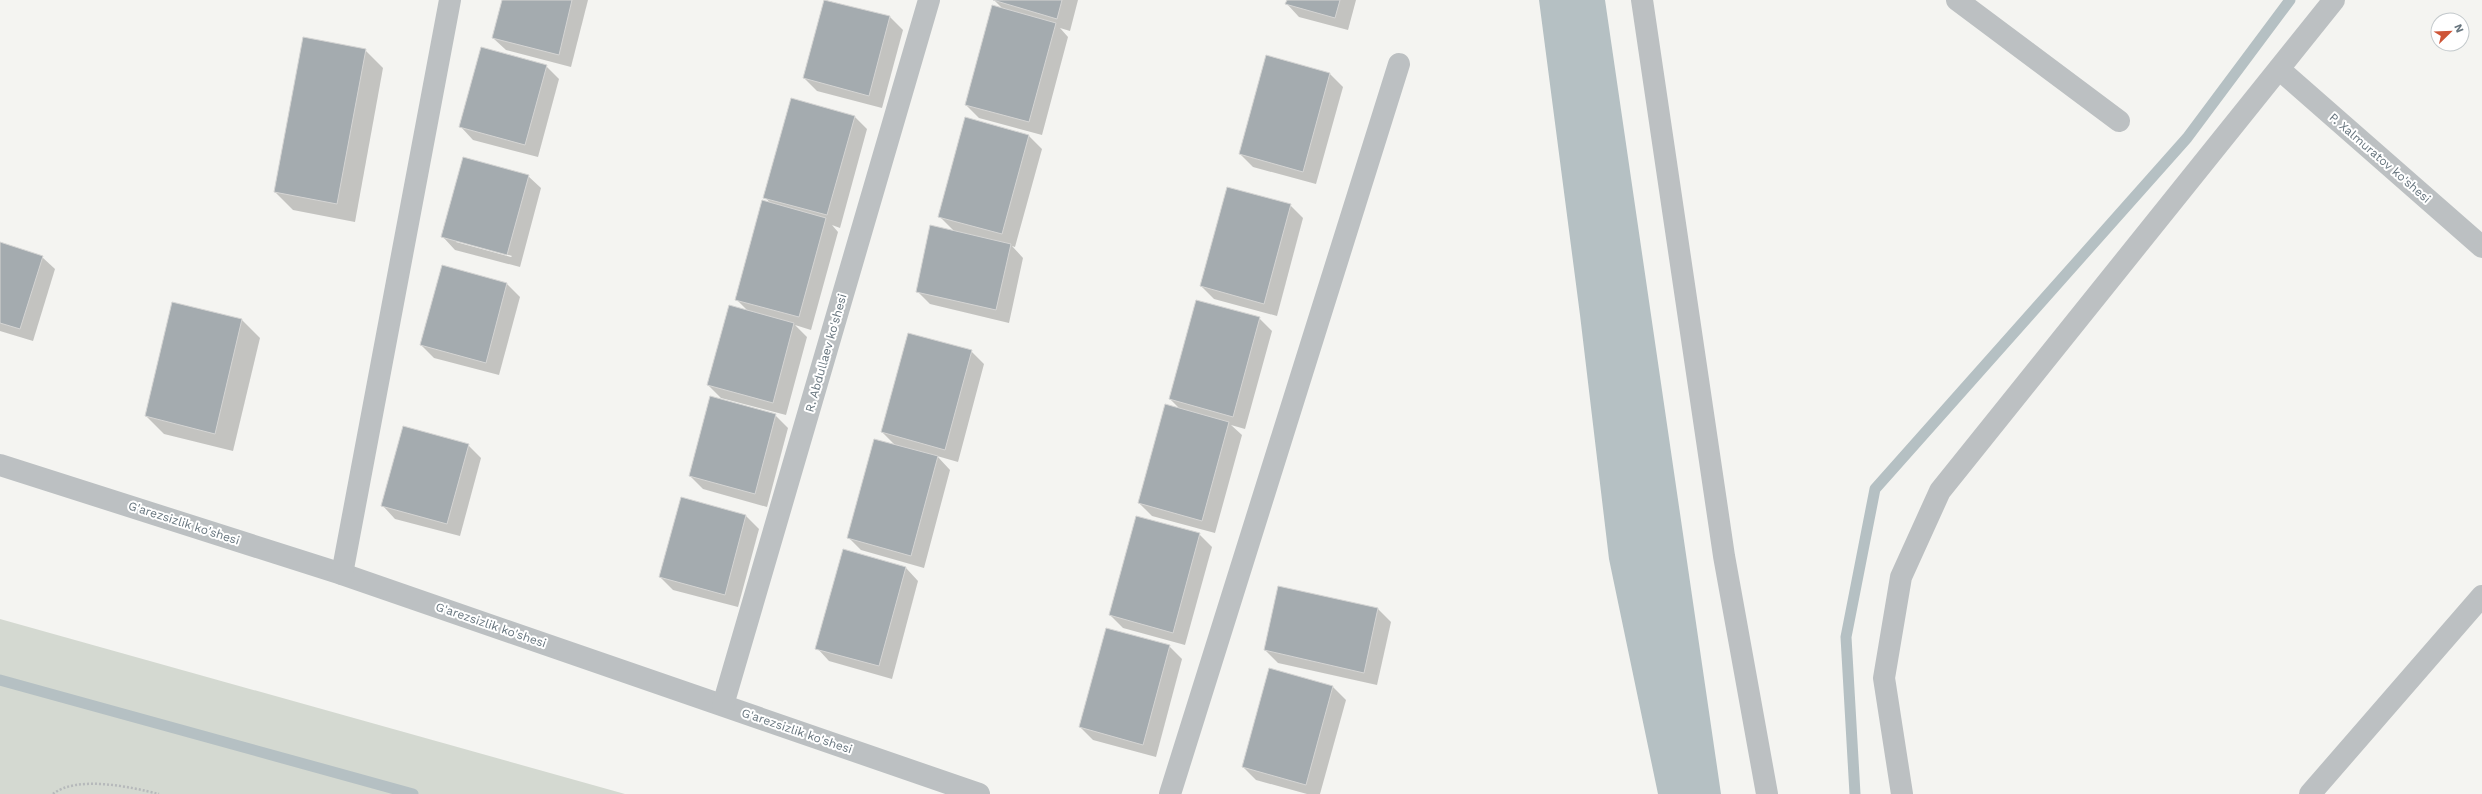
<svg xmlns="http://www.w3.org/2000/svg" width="2482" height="794" font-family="'Work Sans',sans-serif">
  <rect width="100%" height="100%" fill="#f4f4f1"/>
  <polygon fill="#d4d9d1" points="0,619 625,794 0,794"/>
  <polygon fill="#b5c0c3" points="1539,0 1605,0 1721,794 1658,794 1609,559 1580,315"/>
  <g fill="#0003" fill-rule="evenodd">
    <polygon points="503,0 588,0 571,67 506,50 493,38"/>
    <polygon points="825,0 890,17 903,30 882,108 817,91 804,78"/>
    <polygon points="994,0 1078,0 1070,31 1060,28 1068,37 1042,135 979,118 966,105 1003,9"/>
    <polygon points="1288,0 1356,0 1348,30 1299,17 1287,4"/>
    <polygon points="365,50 383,68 355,222 293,210 275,192"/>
    <polygon points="546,66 559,79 538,157 473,140 461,127"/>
    <polygon points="1330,74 1343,87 1316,184 1253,167 1240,154"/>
    <polygon points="854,116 867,129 840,228 832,225 838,232 811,330 795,325 807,337 786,415 721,398 708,385 748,311 736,299 771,204 765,197"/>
    <polygon points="966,119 1029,136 1042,149 1015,247 1012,246 1023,258 1009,323 930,304 917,291 955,232 939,216"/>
    <path d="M528,176L541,188L520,267L455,250L443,237ZM456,240L512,256L511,257L456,242Z"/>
    <polygon points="1290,205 1303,218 1277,316 1214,299 1201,286"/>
    <polygon points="0,244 42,257 55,269 33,341 0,331"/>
    <polygon points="507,284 520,297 499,375 434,358 421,345"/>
    <polygon points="1259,318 1272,331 1245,429 1231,425 1242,435 1215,533 1152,516 1139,503 1180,409 1170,399"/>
    <polygon points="242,320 260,338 233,451 164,434 146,416"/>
    <polygon points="971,351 984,364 958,462 937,456 950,470 924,568 861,550 848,537 896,446 882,432"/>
    <polygon points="775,415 788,428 767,507 703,489 690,476"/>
    <polygon points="468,445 481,458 460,536 395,519 383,506"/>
    <polygon points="682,498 746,516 759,529 738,607 673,590 660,577"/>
    <polygon points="1199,534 1212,547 1185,645 1123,628 1110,615"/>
    <polygon points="906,568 918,581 892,679 829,661 817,648"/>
    <polygon points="1279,587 1378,609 1391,622 1377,685 1278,663 1265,650"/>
    <polygon points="1169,646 1182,659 1156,757 1093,740 1080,727"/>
    <polygon points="1333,687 1346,700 1320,794 1307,794 1256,780 1243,767"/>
  </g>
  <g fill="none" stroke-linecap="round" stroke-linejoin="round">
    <g stroke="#b5c0c3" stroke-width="11">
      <polyline points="0,680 413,794"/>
      <polyline points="1855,794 1846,637 1875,489 2187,138 2290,0"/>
    </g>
  </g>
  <g fill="#a4abaf" stroke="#d5d5d4">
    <polygon points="502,0 572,0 559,55 492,38"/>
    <polygon points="824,0 890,16 869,96 803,78"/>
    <polygon points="993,0 1062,0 1057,19"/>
    <polygon points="1287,0 1340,0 1335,18 1285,4"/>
    <polygon points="992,5 1056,23 1029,122 965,105"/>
    <polygon points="303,37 366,49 337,204 274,192"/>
    <polygon points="481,47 547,65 525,145 459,127"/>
    <polygon points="1266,55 1330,73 1303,172 1239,154"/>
    <polygon points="791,98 855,116 827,215 763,198"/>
    <polygon points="965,117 1029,135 1002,234 938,217"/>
    <polygon points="463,157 529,175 507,255 441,237"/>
    <polygon points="1227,187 1291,204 1264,304 1200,286"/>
    <polygon points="762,200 826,218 799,317 735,300"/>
    <polygon points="930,225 1011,244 996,310 916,292"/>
    <polygon points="0,242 43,256 20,329 0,323"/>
    <polygon points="442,265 507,283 486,363 420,345"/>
    <polygon points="1196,300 1260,317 1233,417 1169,399"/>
    <polygon points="172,302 242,319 215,434 145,416"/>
    <polygon points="729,305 794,323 773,403 707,385"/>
    <polygon points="908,333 972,350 945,450 881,432"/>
    <polygon points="710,396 776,414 755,494 689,476"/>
    <polygon points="1165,404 1229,422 1202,521 1138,503"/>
    <polygon points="403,426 469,444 447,524 381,506"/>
    <polygon points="874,439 938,456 911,556 847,538"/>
    <polygon points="681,497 746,515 725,595 659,577"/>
    <polygon points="1136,516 1200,533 1173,633 1109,615"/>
    <polygon points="843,549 906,567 879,666 815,649"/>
    <polygon points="1278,586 1378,608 1364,673 1264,650"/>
    <polygon points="1106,628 1170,645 1143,745 1079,727"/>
    <polygon points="1269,668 1333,686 1306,785 1242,767"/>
  </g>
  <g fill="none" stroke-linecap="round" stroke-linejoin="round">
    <path stroke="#b6b9bb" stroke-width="2.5" stroke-dasharray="2 2" stroke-linecap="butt" d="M53,794C77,775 131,787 159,794"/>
    <g stroke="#bcc0c2" stroke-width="22">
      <polyline points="1642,0 1724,556 1767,794"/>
      <polyline points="1957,0 2119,121"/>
      <polyline points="2279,69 2482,247"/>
      <polyline points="0,465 342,574 979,794"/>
      <polyline points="342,574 450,0"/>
      <polyline points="723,705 929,0"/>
      <polyline points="1170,794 1399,64"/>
      <polyline points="1902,794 1884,678 1901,577 1940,491 2334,0"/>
      <polyline points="2310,794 2482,596"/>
    </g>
  </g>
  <g text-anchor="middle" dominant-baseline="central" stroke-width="4" stroke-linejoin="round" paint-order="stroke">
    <g font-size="12" fill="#67757e" stroke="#fff">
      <text transform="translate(2380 158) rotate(41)">P. Xalmuratov ko'shesi</text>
      <text transform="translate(826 353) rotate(-74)">R. Abdullaev ko'shesi</text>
      <text transform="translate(184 523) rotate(18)">G'arezsizlik ko'shesi</text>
      <text transform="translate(491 625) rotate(19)">G'arezsizlik ko'shesi</text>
      <text transform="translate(797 731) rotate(19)">G'arezsizlik ko'shesi</text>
    </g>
  </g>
  <g transform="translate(2450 32) rotate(67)"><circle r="19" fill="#ffffff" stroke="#c2c8cb"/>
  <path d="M0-3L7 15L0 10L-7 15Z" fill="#ce5537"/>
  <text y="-6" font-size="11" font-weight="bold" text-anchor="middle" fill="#67757e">N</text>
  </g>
</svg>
